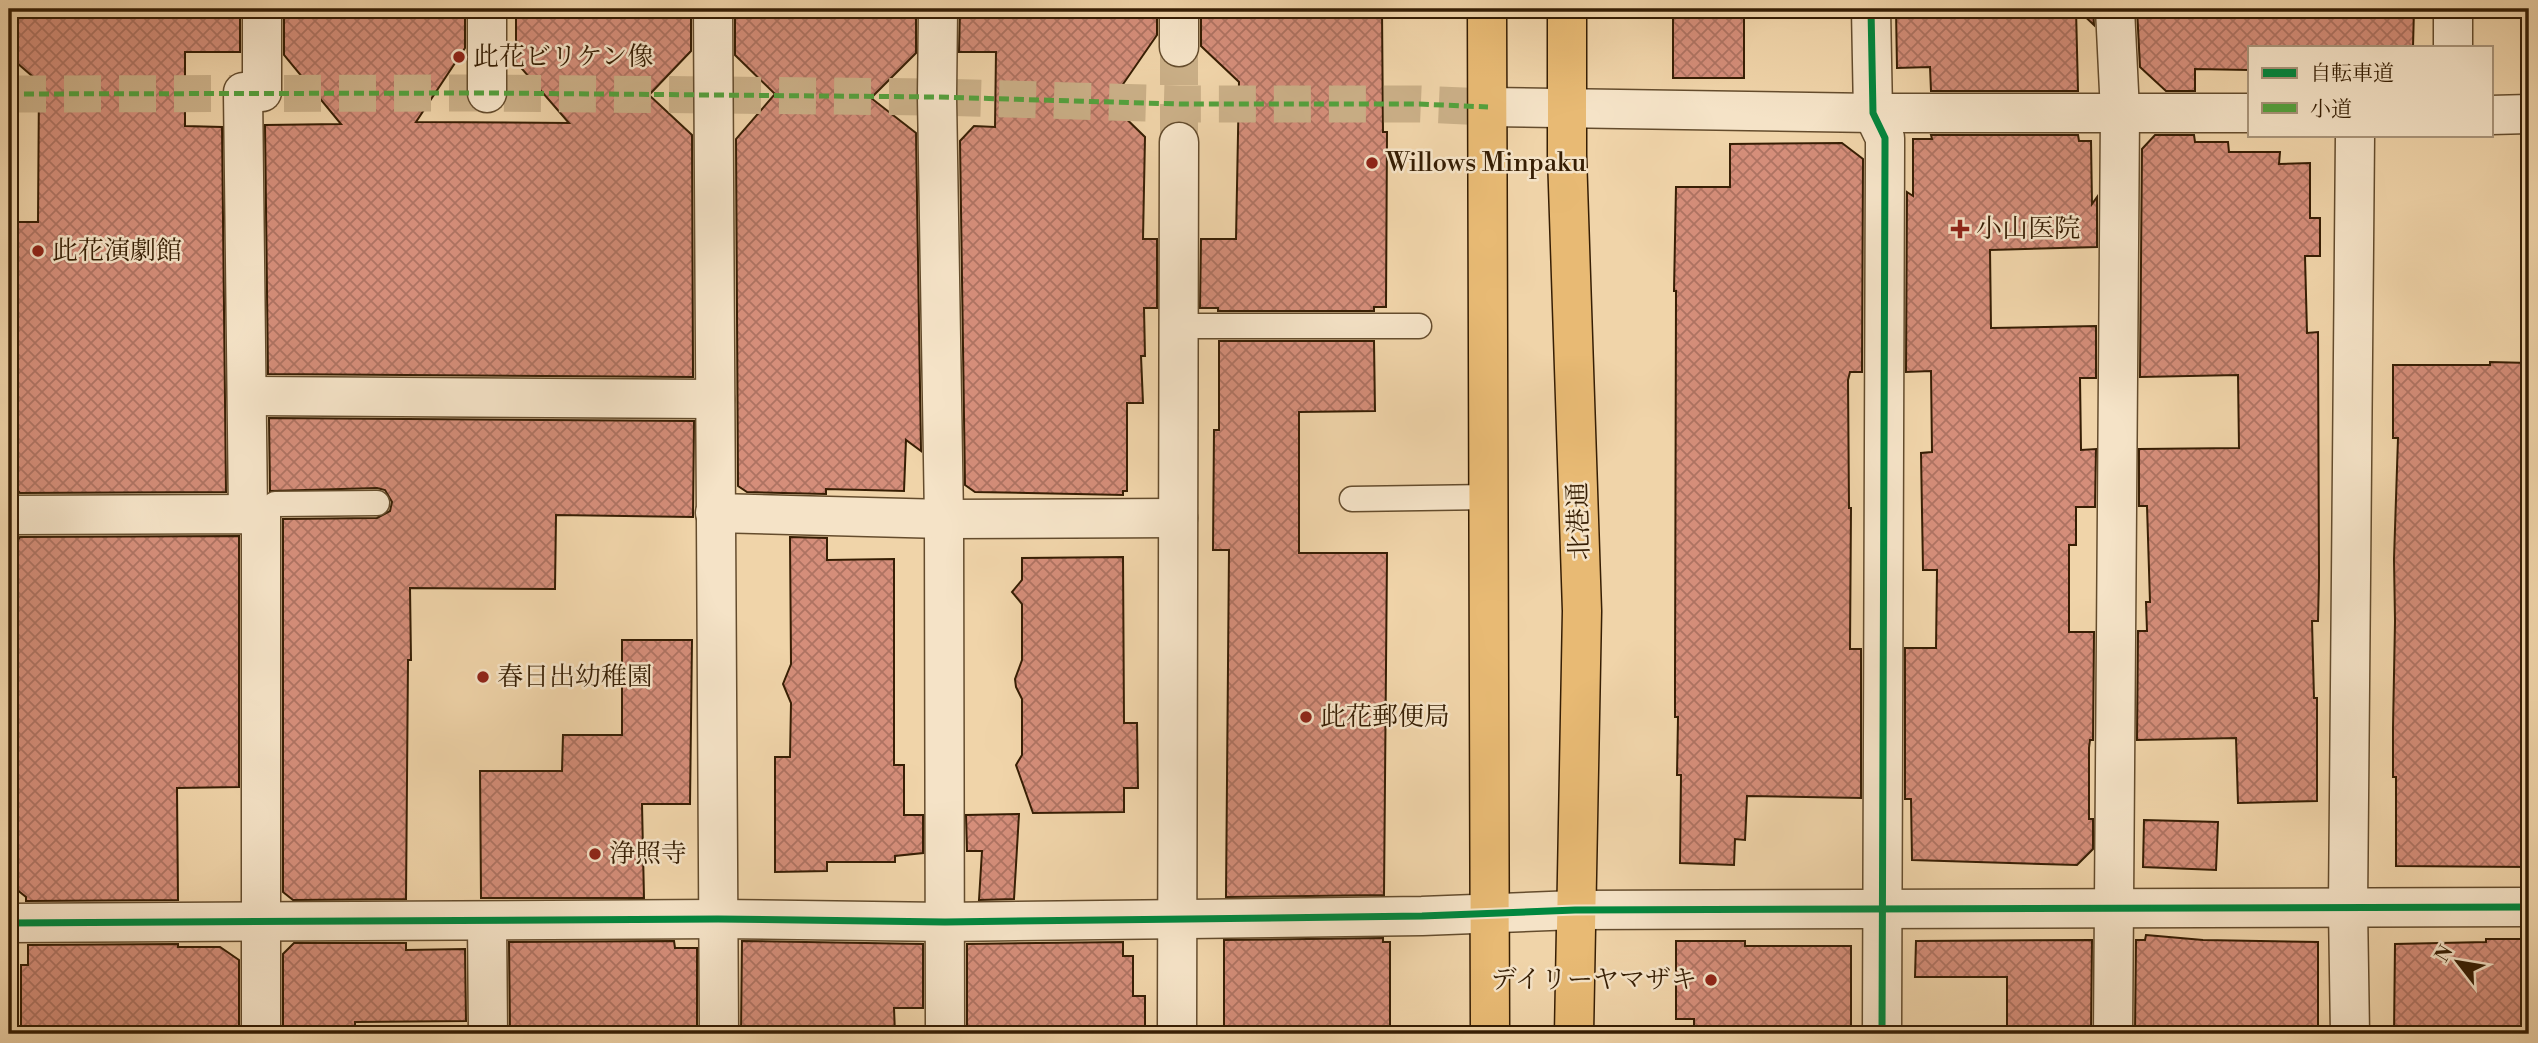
<svg xmlns="http://www.w3.org/2000/svg" width="2538" height="1043" font-family="'Libre Bodoni','Noto Serif JP',serif">
  <defs>
    <pattern id="building-cross-hatch" width="8" height="8" patternUnits="userSpaceOnUse" patternTransform="scale(1.75)"><rect width="8" height="8" fill="#d58e7a"/><path d="M0 0l8 8M0 8l8-8" fill="none" stroke="#ae7362"/></pattern>
  </defs>
  <rect width="100%" height="100%" fill="#f0d4a9"/>
  <filter id="stains"><feTurbulence type="fractalNoise" baseFrequency=".00286" numOctaves="4"/><feColorMatrix values="0 0 0 0 .2 0 0 0 0 .09 0 0 0 0 .02 0 0 0 .5 -.17"/></filter>
  <radialGradient id="worn" r=".72"><stop offset=".6" stop-color="#630" stop-opacity="0"/><stop offset="1" stop-color="#630" stop-opacity=".3"/></radialGradient>
  <g fill="url(#building-cross-hatch)" stroke="#361e04" stroke-width="2">
    <polygon points="9,9 240,9 240,52 185,52 185,126 222,127 226,492 20,493 9,481 9,222 38,222 39,82 9,56"/>
    <polygon points="284,9 465,9 465,48 416,122 569,123 516,62 516,9 691,9 691,51 649,95 692,135 693,377 268,374 265,125 341,124 284,55"/>
    <polygon points="735,9 916,9 916,53 871,98 916,133 921,451 906,440 904,491 826,489 826,494 747,492 738,486 736,139 775,94 735,55"/>
    <polygon points="960,9 1157,9 1157,35 1110,103 1145,137 1143,239 1157,239 1157,308 1144,308 1145,356 1141,356 1143,403 1127,403 1127,491 1123,491 1123,495 975,492 965,485 960,141 974,126 995,127 996,52 959,52"/>
    <polygon points="1201,9 1382,11 1383,132 1387,132 1386,307 1374,307 1374,311 1218,311 1218,308 1200,308 1201,239 1236,239 1239,82 1201,46"/>
    <polygon points="1896,9 2076,9 2078,91 1931,91 1930,67 1897,68"/>
    <polygon points="2077,9 2093,9 2094,25"/>
    <polygon points="2137,9 2414,9 2413,47 2249,47 2249,70 2195,69 2195,91 2166,91 2140,67"/>
    <polygon points="1673,10 1744,11 1744,78 1673,78"/>
    <polygon points="1931,135 2078,135 2079,141 2091,141 2092,204 2097,197 2097,247 1990,250 1991,328 2096,326 2096,378 2080,378 2081,450 2096,449 2095,507 2076,507 2076,545 2069,545 2069,632 2094,632 2093,740 2090,740 2089,748 2089,819 2093,819 2093,849 2077,865 1912,860 1911,799 1905,799 1905,648 1936,648 1937,570 1923,570 1921,453 1932,452 1931,371 1906,372 1907,192 1913,196 1913,139 1932,139"/>
    <polygon points="2155,135 2194,135 2195,142 2228,142 2229,152 2280,152 2279,164 2310,163 2310,218 2320,218 2320,256 2305,256 2307,333 2318,332 2319,577 2318,621 2312,621 2314,698 2317,698 2317,801 2238,803 2236,738 2137,740 2138,631 2147,631 2146,602 2150,602 2147,506 2139,506 2139,449 2239,448 2238,375 2140,377 2142,149"/>
    <polygon points="1842,143 1863,159 1862,372 1850,372 1848,380 1849,508 1851,508 1850,649 1861,649 1861,798 1747,796 1745,840 1735,839 1734,865 1680,863 1681,775 1677,775 1678,717 1675,717 1675,682 1676,291 1674,291 1676,187 1730,187 1730,144"/>
    <polygon points="1219,341 1374,341 1375,411 1299,412 1299,553 1387,553 1384,895 1226,897 1229,550 1213,550 1214,430 1219,430"/>
    <polygon points="2490,362 2529,363 2529,867 2396,866 2396,777 2393,777 2393,728 2395,621 2394,559 2398,438 2393,438 2393,365 2490,365"/>
    <polygon points="269,418 694,421 693,517 556,515 555,589 410,588 411,660 408,660 406,899 293,900 283,892 283,519 377,518 390,511 392,502 385,490 377,488 270,491"/>
    <polygon points="239,536 239,787 177,788 178,900 26,901 26,897 11,885 11,803 14,803 11,550 20,537"/>
    <polygon points="790,537 827,538 827,560 894,559 894,765 904,765 904,815 923,815 923,853 895,856 895,862 827,862 827,871 775,872 775,757 790,757 791,703 783,684 791,664"/>
    <polygon points="1123,557 1124,723 1137,723 1138,788 1124,788 1124,812 1033,813 1016,765 1022,755 1022,699 1016,687 1015,679 1022,660 1022,604 1012,592 1022,580 1022,558"/>
    <polygon points="622,640 692,640 690,804 642,804 644,898 481,898 480,771 562,771 563,735 622,735"/>
    <polygon points="1019,814 1014,899 979,900 982,851 967,851 966,815"/>
    <polygon points="2144,820 2218,822 2216,870 2143,867"/>
    <polygon points="2146,935 2203,940 2318,942 2318,1034 2135,1034 2136,940 2145,940"/>
    <polygon points="1383,938 1383,942 1390,942 1390,1034 1224,1034 1224,940"/>
    <polygon points="2486,939 2529,939 2529,1034 2394,1034 2395,944 2486,942"/>
    <polygon points="2092,940 2091,1034 2007,1034 2007,977 1915,977 1916,941"/>
    <polygon points="674,941 675,948 697,948 697,1034 510,1034 509,942"/>
    <polygon points="742,941 923,944 923,1008 894,1008 895,1034 741,1034"/>
    <polygon points="1676,941 1745,941 1745,946 1851,946 1851,1034 1694,1034 1694,1019 1676,1019"/>
    <polygon points="1123,942 1123,956 1133,956 1133,996 1145,996 1145,1034 967,1034 967,944"/>
    <polygon points="294,943 406,943 406,950 465,949 466,1021 355,1022 355,1034 283,1034 283,954"/>
    <polygon points="178,944 178,947 220,947 239,960 239,1034 21,1034 21,965 28,965 28,945"/>
  </g>
  <g fill="none" stroke-linecap="round" stroke-linejoin="round">
    <polyline stroke="#cbb088" stroke-width="37" stroke-dasharray="37 18" stroke-linecap="butt" points="9,94 487,93 937,97 1179,104 1419,104 1488,107"/>
    <polyline stroke="#cbb088" stroke-width="38" stroke-dasharray="38 19" stroke-linecap="butt" points="1179,142 1179,47"/>
    <defs>
      <g id="service">
        <polyline points="1178,326 1419,326"/>
        <polyline points="1352,499 1489,497"/>
        <polyline points="261,514 275,504 377,503"/>
      </g>
      <g id="minor">
        <polyline points="487,9 487,93"/>
        <polyline points="713,9 719,1034"/>
        <polyline points="938,9 937,97 944,519 945,1034"/>
        <polyline points="1179,9 1179,47"/>
        <polyline points="1871,9 1873,113 1885,138 1885,149 1882,1034"/>
        <polyline points="2453,47 2453,9"/>
        <polyline points="243,92 248,514"/>
        <polyline points="262,92 262,9"/>
        <polyline points="1488,107 1873,113 2249,113"/>
        <polyline points="2491,115 2529,114"/>
        <polyline points="247,396 715,399"/>
        <polyline points="715,513 944,519 1178,518"/>
        <polyline points="9,515 261,514 261,1034"/>
        <polyline points="487,922 488,1034"/>
        <polyline points="9,923 718,919 945,922 1422,916 1575,910 2529,907"/>
        <polyline points="1177,1034 1179,142"/>
        <polyline points="2113,1034 2120,112 2115,9"/>
        <polyline points="2350,1034 2348,908 2355,135"/>
      </g>
      <g id="primary">
        <polyline points="1487,9 1490,1034"/>
        <polyline points="1567,9 1567,155 1582,611 1574,1034"/>
      </g>
    </defs>
    <use href="#service" stroke="#644c2d" stroke-width="27"/>
    <use href="#minor" stroke="#644c2d" stroke-width="41"/>
    <use href="#primary" stroke="#361e04" stroke-width="41"/>
    <use href="#service" stroke="#f5e3c7" stroke-width="24"/>
    <use href="#minor" stroke="#f5e3c7" stroke-width="38"/>
    <use href="#primary" stroke="#e8ba74" stroke-width="38"/>
    <polyline stroke="#53a23d" stroke-width="5" stroke-dasharray="10 5" stroke-linecap="butt" points="9,94 487,93 937,97 1179,104 1419,104 1488,107"/>
    <defs>
      <g id="cycleway">
        <polyline points="1871,9 1873,113 1885,138 1885,149 1882,1034"/>
        <polyline points="9,923 718,919 945,922 1422,916 1575,910 2529,907"/>
      </g>
    </defs>
    <use href="#cycleway" stroke="#f5e3c7" stroke-width="11"/>
    <use href="#cycleway" stroke="#00873e" stroke-width="7"/>
  </g>
  <g fill="#8f2418" stroke="#f5e3c7" stroke-width="2.5">
    <circle cx="459" cy="57" r="7"/>
    <circle cx="1372" cy="163" r="7"/>
    <path d="M1956.5 218.5h7v7h7v7h-7v7h-7v-7h-7v-7h7z"/>
    <circle cx="38" cy="251" r="7"/>
    <circle cx="483" cy="677" r="7"/>
    <circle cx="1306" cy="717" r="7"/>
    <circle cx="595" cy="854" r="7"/>
    <circle cx="1711" cy="980" r="7"/>
  </g>
  <g text-anchor="middle" dominant-baseline="central" stroke-width="5" stroke-linejoin="round" paint-order="stroke">
    <g font-size="26" fill="#361e04" stroke="#f5e3c7" text-anchor="start">
      <text x="473" y="57">此花ビリケン像</text>
      <text x="1386" y="163">Willows Minpaku</text>
      <text x="1976" y="229">小山医院</text>
      <text x="52" y="251">此花演劇館</text>
      <text x="497" y="677">春日出幼稚園</text>
      <text x="1320" y="717">此花郵便局</text>
      <text x="609" y="854">浄照寺</text>
      <text x="1697" y="980" text-anchor="end">デイリーヤマザキ</text>
    </g>
    <g font-size="26" fill="#361e04" stroke="#f5e3c7">
      <text transform="translate(1579 521) rotate(-92)">北港通</text>
    </g>
  </g>
  <rect width="2538" height="1043" fill="none" stroke="#f0d4a9" stroke-width="35"/>
  <rect x="10" y="10" width="2517" height="1022" fill="none" stroke="#361e04" stroke-width="3.5"/>
  <rect x="18" y="18" width="2503" height="1008" fill="none" stroke="#361e04" stroke-width="2"/>
  <rect x="2248" y="46" width="245" height="91" fill="#f5e3c7" stroke="#a99479" stroke-width="2"/>
  <rect x="2262" y="68" width="35" height="10" fill="#00873e" stroke="#a99479" stroke-width="2"/>
  <text x="2310" y="80" font-size="21" fill="#361e04">自転車道</text>
  <rect x="2262" y="103" width="35" height="10" fill="#53a23d" stroke="#a99479" stroke-width="2"/>
  <text x="2310" y="116" font-size="21" fill="#361e04">小道</text>
  <g transform="translate(2458 962) rotate(301)" stroke="#f5e3c7" stroke-width="5" paint-order="stroke">
  <path d="M0-5L12 26L0 18L-12 26Z" fill="#361e04"/>
  <text y="-10" font-size="19" font-weight="bold" text-anchor="middle" fill="#361e04">N</text>
  </g>
  <rect width="100%" height="100%" filter="url(#stains)"/>
  <rect width="100%" height="100%" fill="url(#worn)"/>
</svg>
